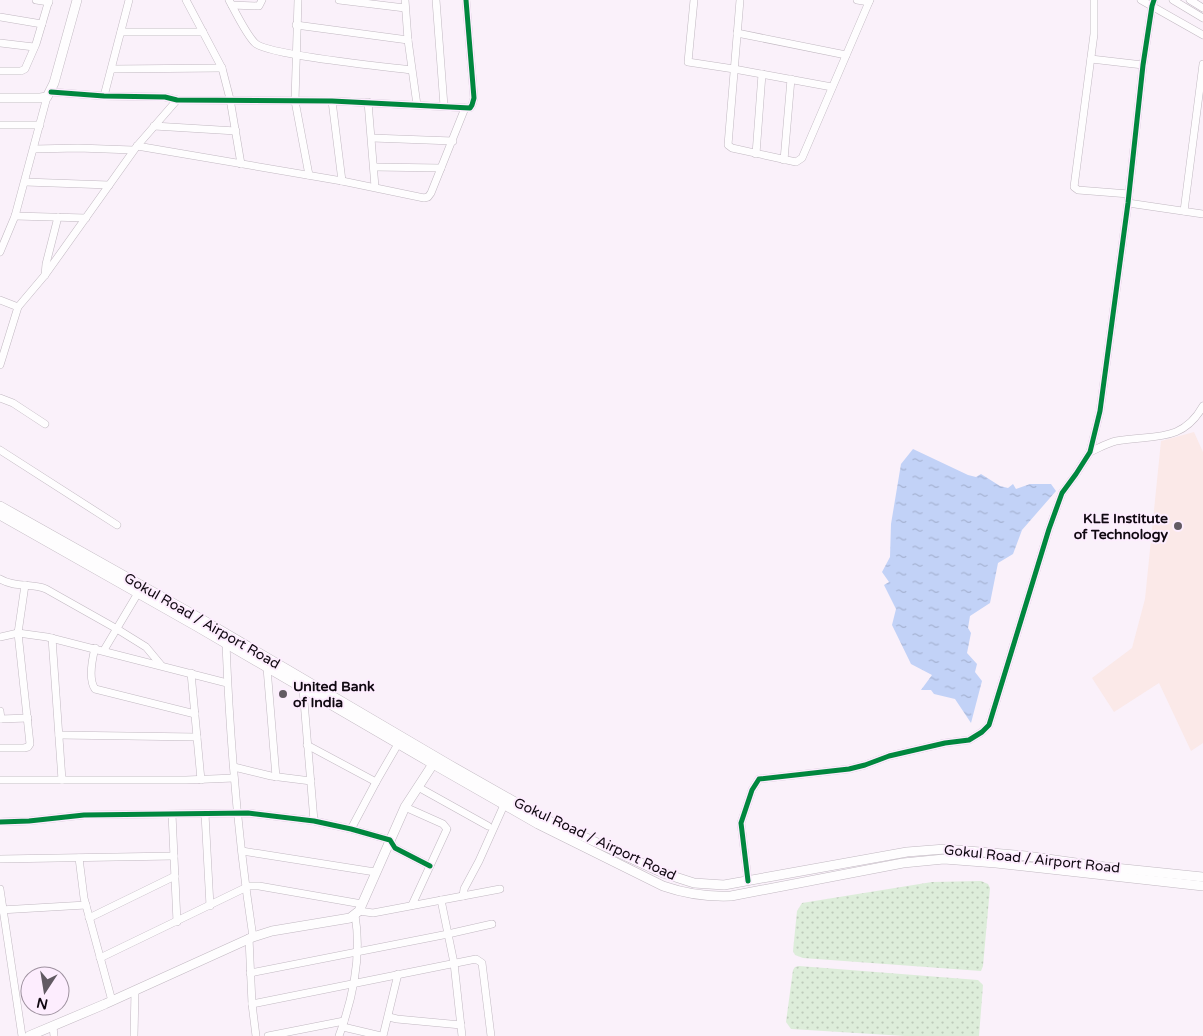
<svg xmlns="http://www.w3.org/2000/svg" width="1203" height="1036" font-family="'Varela Round',sans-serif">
  <defs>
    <pattern id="grass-dots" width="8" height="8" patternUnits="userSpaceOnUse" patternTransform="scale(1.25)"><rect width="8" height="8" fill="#ddedda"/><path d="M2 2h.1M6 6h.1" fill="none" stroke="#bdcaba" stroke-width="1.8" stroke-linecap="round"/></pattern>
    <pattern id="water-ripples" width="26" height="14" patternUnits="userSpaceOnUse" patternTransform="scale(1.25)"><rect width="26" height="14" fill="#c2d2f7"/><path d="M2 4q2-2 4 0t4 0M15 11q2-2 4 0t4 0" fill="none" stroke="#a6b3d3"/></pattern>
  </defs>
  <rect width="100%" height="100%" fill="#faf1fa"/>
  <polygon fill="#fbe9e8" points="1194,432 1203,452 1203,743 1191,751 1159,683 1114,712 1092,678 1132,648 1145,599 1161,441"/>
  <g fill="url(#grass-dots)">
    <polygon points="981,881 988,884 990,888 983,966 981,971 803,958 795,955 793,951 797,911 802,903 932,882"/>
    <polygon points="799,966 978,980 983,985 979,1036 905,1036 791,1029 786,1022 793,970 795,967"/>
  </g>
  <polygon fill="url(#water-ripples)" points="913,449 968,475 976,477 981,474 1000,486 1008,488 1013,484 1016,489 1030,484 1051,484 1056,491 1022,530 1013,554 998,563 990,603 970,616 968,628 971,633 967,653 977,664 975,672 982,681 971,723 955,699 934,694 931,690 921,690 932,675 911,664 892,625 896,609 884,585 889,582 882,572 890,557 891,524 901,464"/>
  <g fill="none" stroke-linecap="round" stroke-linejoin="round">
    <defs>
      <g id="minor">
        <polyline points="36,0 49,2"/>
        <polyline points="186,0 222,68 230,99 241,164"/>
        <path d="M229,0C235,11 246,34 255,43C267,55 387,67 411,70"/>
        <polyline points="298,0 295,101 309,175"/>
        <polyline points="339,0 405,8"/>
        <polyline points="405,0 408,40 417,105"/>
        <polyline points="436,0 444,106"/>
        <polyline points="694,0 688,62 734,69 832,87"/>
        <polyline points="740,0 728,145 732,148 796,162 802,158 869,2"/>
        <polyline points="857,0 869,2 870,0"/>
        <polyline points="1094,0 1094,34 1074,187 1078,190 1129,194"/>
        <polyline points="1141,0 1203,35"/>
        <polyline points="1173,0 1203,18"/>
        <polyline points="1190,0 1203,8"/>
        <polyline points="232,5 259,6 262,0"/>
        <polyline points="0,17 42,24"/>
        <polyline points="296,25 408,40"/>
        <polyline points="121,32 203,32"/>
        <polyline points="737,33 846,55"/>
        <polyline points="0,43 34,47"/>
        <polyline points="1091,59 1143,65"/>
        <polyline points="112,69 222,68"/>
        <polyline points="0,71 21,71 25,69 36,44 49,0"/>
        <polyline points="51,92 104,96 165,97 177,100 332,101 470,108 472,105 474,98 466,0"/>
        <polyline points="104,96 129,0"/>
        <polyline points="332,101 342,181"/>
        <polyline points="368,102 375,187"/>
        <polyline points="0,125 40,125"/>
        <polyline points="154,126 236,131"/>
        <polyline points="372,138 453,141"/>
        <polyline points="137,146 342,181 424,198 428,197 431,193 465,108"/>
        <polyline points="34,149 78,148 133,150"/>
        <polyline points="756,154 762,74"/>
        <polyline points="784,160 791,79"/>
        <polyline points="374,167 441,168"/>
        <polyline points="25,182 109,185"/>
        <polyline points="1128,203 1203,214"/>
        <polyline points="1184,211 1203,64"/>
        <polyline points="15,216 86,218"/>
        <polyline points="0,252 15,216 47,97"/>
        <polyline points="45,275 46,264 58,217"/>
        <polyline points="0,300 18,307"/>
        <polyline points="0,365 18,307 45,275 137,146 177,100"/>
        <polyline points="0,398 13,403 45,424"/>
        <polyline points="0,450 117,525"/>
        <path d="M1090,452C1099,448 1107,443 1116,441C1152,434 1182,444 1203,406"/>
        <path d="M0,579C15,588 31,583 46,589L117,629L146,647L161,665"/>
        <polyline points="0,637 18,633 47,637 227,683"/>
        <polyline points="52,638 62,780"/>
        <path d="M227,641L226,644C230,742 238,840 253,937"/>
        <path d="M95,648C92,660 88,679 95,689L195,714"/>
        <polyline points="104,650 138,593"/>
        <polyline points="267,668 276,777"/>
        <polyline points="191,673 201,780"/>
        <polyline points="303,689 314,821"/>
        <polyline points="0,711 1,719"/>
        <polyline points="0,719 28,718"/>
        <polyline points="59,735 197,737"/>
        <polyline points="307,745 376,782"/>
        <polyline points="0,748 24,748 28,747 30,744 18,633 25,585"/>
        <polyline points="234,767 271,776 311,781"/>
        <polyline points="0,780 186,780 234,778"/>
        <polyline points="418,787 488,826"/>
        <polyline points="405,807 443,824 447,829 412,905"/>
        <polyline points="172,814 177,922"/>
        <polyline points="205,814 210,906"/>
        <polyline points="0,822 29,821 84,815 248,813 314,821 351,829 390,840 395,848 430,866"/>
        <polyline points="351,829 376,782 398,744"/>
        <polyline points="242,851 375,872"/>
        <polyline points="79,858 84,898 112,1001"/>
        <polyline points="0,859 174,856"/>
        <polyline points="748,881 741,823 752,790 759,779 849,769 865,765 889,756 945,743 969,740 982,732 989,725 1049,529 1062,493 1076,474 1090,452 1100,411 1128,203 1143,65 1152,6 1154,0"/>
        <polyline points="0,889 22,1036"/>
        <polyline points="463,896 464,889 479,861 504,805"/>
        <polyline points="441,900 454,963 462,1036"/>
        <polyline points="0,910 86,905"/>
        <polyline points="359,911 373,913 500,889"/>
        <polyline points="89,918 175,876"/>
        <polyline points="249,938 252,1004 256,1036"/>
        <polyline points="100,958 249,886 259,886 362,904"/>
        <polyline points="250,973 448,934 492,924"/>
        <polyline points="252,1004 476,959 482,963 491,1036"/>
        <polyline points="389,1017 397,1019 461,1025"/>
        <polyline points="53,1027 54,1036"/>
        <polyline points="343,1027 381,1036"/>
        <polyline points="134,1036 135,991"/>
        <polyline points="268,1036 344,1021"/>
        <path d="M339,1036C353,998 362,956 355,915"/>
        <polyline points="383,1036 398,974"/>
      </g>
      <polyline id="tertiary" points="0,98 40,98 47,97 54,83 77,0"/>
      <g id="secondary">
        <polyline points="0,506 203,620 448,764 545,819 663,873 694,883 724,885 907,852 945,849 1026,856 1105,867 1203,877"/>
        <path d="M0,515L196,626L433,764L538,824L663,886C686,894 706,897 731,896L903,863L944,859L996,863L1203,886"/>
        <polyline points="29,1036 105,1004 253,937 272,931 350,918 359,911 405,807 433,764"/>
      </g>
    </defs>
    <use href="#minor" stroke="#c1b8c1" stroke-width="8"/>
    <use href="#tertiary" stroke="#c1b8c1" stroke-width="10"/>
    <use href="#secondary" stroke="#c1b8c1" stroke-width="10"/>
    <use href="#minor" stroke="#fefdfe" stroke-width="7"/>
    <use href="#tertiary" stroke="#fefdfe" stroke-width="9"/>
    <use href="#secondary" stroke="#fefdfe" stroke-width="9"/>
    <defs>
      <g id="cycleway">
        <polyline points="51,92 104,96 165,97 177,100 332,101 470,108 472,105 474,98 466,0"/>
        <polyline points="0,822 29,821 84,815 248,813 314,821 351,829 390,840 395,848 430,866"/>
        <polyline points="748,881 741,823 752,790 759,779 849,769 865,765 889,756 945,743 969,740 982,732 989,725 1049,529 1062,493 1076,474 1090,452 1100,411 1128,203 1143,65 1152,6 1154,0"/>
      </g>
    </defs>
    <use href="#cycleway" stroke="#fdedfe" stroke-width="8"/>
    <use href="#cycleway" stroke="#00873e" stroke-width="5"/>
  </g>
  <g fill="#625a63" stroke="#fdedfe" stroke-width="2">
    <circle cx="1178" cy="526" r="5"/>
    <circle cx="283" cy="694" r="5"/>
  </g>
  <g text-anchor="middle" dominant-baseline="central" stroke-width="4" stroke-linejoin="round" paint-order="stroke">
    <g font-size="14" font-weight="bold" fill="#100811" stroke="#fdedfe" text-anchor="end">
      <text x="1168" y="518">KLE Institute<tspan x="1168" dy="16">of Technology</tspan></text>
      <text x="293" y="686" text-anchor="start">United Bank<tspan x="293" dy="16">of India</tspan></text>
    </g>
    <g font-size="14" fill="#100811" stroke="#fdedfe">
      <text transform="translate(202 621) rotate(30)">Gokul Road / Airport Road</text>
      <text transform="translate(595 839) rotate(25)">Gokul Road / Airport Road</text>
      <text transform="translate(1032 859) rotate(6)">Gokul Road / Airport Road</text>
    </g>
  </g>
  <g transform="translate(45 991) rotate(192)"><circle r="24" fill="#fdedfe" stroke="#9e919f"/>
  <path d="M0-4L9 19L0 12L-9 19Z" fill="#625a63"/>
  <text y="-8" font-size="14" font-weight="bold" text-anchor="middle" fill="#100811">N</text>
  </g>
</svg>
